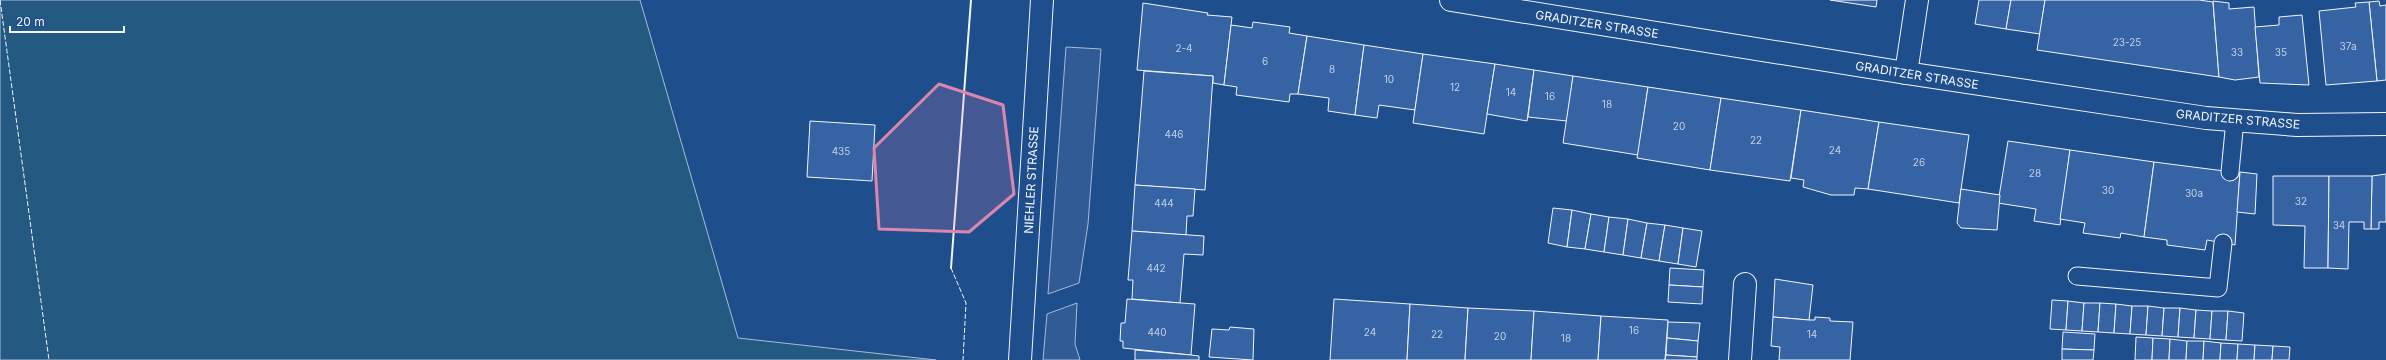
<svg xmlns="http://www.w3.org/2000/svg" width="2386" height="360" font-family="Inter,sans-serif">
  <rect width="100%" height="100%" fill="#1f4e8c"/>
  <polygon fill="#245a82" stroke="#a8bbd7" points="0,0 640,0 738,338 936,360 0,360"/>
  <g fill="#305b95" stroke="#a8bbd7">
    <polygon points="1066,47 1101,49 1088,224 1079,283 1048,294"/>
    <polygon points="1077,303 1075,344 1080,360 1043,360 1047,314"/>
  </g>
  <g fill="#3563a3" stroke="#f2f6ff">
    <polygon points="1830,0 1877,0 1876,7"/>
    <polygon points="1979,0 2011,0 2006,29 1975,24"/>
    <polygon points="2011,0 2045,0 2040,34 2006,29"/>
    <polygon points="2045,0 2199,0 2213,2 2219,77 2037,50"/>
    <polygon points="2213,1 2229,3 2229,9 2254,7 2259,77 2235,80 2219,77"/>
    <polygon points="2379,1 2380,6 2386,5 2386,80 2377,81 2369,2"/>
    <polygon points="2369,2 2377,81 2326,85 2319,11 2356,7 2355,3"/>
    <polygon points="1143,3 1208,13 1207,15 1232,17 1224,85 1213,83 1213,76 1137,70"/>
    <polygon points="2302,15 2309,85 2260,83 2255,27 2279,25 2279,17"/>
    <polygon points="1253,22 1290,27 1289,33 1307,36 1298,94 1290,94 1289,102 1236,95 1237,87 1224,85 1231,25 1252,28"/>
    <polygon points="1307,36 1364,45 1355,115 1328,111 1329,98 1298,94"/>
    <polygon points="1364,45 1423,54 1415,110 1379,105 1377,118 1355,115"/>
    <polygon points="1423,54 1495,64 1484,134 1413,123"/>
    <polygon points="1495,64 1534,70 1527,121 1487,114"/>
    <polygon points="1534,70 1573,76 1567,121 1528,117"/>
    <polygon points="1144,71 1213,76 1205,190 1135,185"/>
    <polygon points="1573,76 1648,87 1638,155 1563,143"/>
    <polygon points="1648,87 1721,98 1710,170 1637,158"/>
    <polygon points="1721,98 1801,110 1790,181 1710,170"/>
    <polygon points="1801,110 1879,122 1868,189 1855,188 1854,195 1831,195 1803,187 1804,180 1791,178"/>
    <polygon points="810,121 875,125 872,181 807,177"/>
    <polygon points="1879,122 1969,135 1959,203 1868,189"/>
    <polygon points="2008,141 2070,150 2060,225 2034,221 2036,209 1998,203"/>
    <polygon points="2070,150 2154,162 2144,237 2121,233 2120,238 2083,233 2085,223 2060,219"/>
    <polygon points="2154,162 2240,173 2235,245 2207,240 2205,250 2167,245 2167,240 2144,237"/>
    <polygon points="2240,172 2257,174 2255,214 2237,212"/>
    <polygon points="2386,174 2386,222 2379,222 2379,229 2371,229 2372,176"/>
    <polygon points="2273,176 2329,176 2328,268 2304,268 2305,226 2273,225"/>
    <polygon points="2329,176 2372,176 2371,229 2364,229 2364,222 2349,222 2348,269 2328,268"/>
    <polygon points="1135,185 1195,189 1193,216 1187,216 1186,235 1132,231"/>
    <polygon points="1961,189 2000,195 1997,230 1961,228 1957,223"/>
    <polygon points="1553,208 1572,210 1567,247 1548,243"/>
    <polygon points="1572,210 1591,214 1585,249 1567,247"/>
    <polygon points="1591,214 1609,217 1604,252 1585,249"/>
    <polygon points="1609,217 1628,219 1623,255 1604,252"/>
    <polygon points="1628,219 1647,223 1641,258 1623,255"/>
    <polygon points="1647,223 1665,225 1659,261 1641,258"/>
    <polygon points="1665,225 1683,228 1678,264 1659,261"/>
    <polygon points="1683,228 1702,231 1696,267 1678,264"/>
    <polygon points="1132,231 1204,236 1203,255 1184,254 1180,303 1132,299 1133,280 1128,280"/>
    <polygon points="1670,268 1704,270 1703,287 1669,285"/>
    <polygon points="1775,279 1813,285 1809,320 1773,317"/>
    <polygon points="1669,285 1703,287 1702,304 1668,302"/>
    <polygon points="1127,299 1195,304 1191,355 1123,348 1123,341 1120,341 1121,323 1125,323"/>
    <polygon points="1334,299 1410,304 1407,360 1330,360"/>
    <polygon points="2052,300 2068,301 2066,330 2050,329"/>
    <polygon points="2068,301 2084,303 2082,331 2066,330"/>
    <polygon points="2084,303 2100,303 2098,332 2082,331"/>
    <polygon points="2100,303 2116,304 2114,333 2098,332"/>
    <polygon points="1410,304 1468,308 1465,360 1407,360"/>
    <polygon points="2116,304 2132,306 2130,334 2114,333"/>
    <polygon points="2132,306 2148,306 2146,335 2130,334"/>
    <polygon points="2148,306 2164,308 2162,336 2146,335"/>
    <polygon points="1468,308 1534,311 1531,360 1465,360"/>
    <polygon points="2164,308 2180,308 2178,337 2162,336"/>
    <polygon points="2180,308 2196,310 2194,338 2178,337"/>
    <polygon points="2196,310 2212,311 2210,339 2194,338"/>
    <polygon points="1534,311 1601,316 1598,360 1531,360"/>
    <polygon points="2212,311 2228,311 2226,340 2210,339"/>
    <polygon points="2228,311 2244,313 2242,341 2226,340"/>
    <polygon points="1601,316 1668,320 1665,360 1598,360"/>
    <polygon points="1773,317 1809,320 1815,320 1815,317 1830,318 1830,321 1853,322 1850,360 1779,360 1780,347 1771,346"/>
    <polygon points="1668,322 1700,323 1698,341 1667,338"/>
    <polygon points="1230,327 1254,329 1253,360 1209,357 1212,329 1229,330"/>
    <polygon points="2063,332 2095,334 2094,350 2062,349"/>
    <polygon points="2136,337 2153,338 2152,360 2135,360"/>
    <polygon points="1667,338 1698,341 1697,357 1666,355"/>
    <polygon points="2153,338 2170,339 2169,360 2152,360"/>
    <polygon points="2170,339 2187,341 2186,360 2169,360"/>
    <polygon points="2187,341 2204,341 2203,360 2186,360"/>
    <polygon points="2204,341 2221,343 2220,360 2203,360"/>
    <polygon points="2221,343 2238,344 2237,360 2220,360"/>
    <polygon points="2238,344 2255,345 2254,360 2237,360"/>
    <polygon points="2255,345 2273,346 2272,360 2254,360"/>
    <polygon points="2273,346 2290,347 2289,360 2272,360"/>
    <polygon points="2062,349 2094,350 2093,360 2062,360"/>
    <polygon points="1135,350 1191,355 1199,356 1199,360 1135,360"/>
    <polygon points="1666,355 1697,357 1697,360 1665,360"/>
  </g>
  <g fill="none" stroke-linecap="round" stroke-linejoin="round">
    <defs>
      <g id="lane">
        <polyline points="2230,172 2235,120"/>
        <polyline points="2077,276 2218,288 2223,243"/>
      </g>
      <g id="street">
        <polyline points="1451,0 1906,73 2206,118 2297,125 2386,124"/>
        <polyline points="1906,73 1917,0"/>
        <polyline points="1740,360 1745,284"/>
      </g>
      <polyline id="secondary" points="1020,360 1042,0"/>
    </defs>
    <use href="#lane" stroke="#f2f6ff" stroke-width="19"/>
    <use href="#street" stroke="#f2f6ff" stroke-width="24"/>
    <use href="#secondary" stroke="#f2f6ff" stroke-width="24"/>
    <use href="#lane" stroke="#1f4e8c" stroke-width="17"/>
    <use href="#street" stroke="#1f4e8c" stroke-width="22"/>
    <use href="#secondary" stroke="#1f4e8c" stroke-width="22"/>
    <g stroke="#f2f6ff" stroke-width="1" stroke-dasharray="5 2" stroke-linecap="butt">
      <polyline points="0,0 49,360"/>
      <polyline points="951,268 966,303 963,360"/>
    </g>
    <polyline stroke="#f2f6ff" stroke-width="2" points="951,268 971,0"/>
  </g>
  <path fill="#da87ad" fill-opacity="0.2" stroke="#da87ad" stroke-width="3" stroke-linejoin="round" d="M939,84L1003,105L1014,194L969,232L879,229L874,148Z"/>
  <g text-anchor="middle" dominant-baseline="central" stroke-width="3" stroke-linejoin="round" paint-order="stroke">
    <g font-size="10" fill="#c3d1e8">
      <text x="2127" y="42">23-25</text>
      <text x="2348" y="46">37a</text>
      <text x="1184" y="48">2-4</text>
      <text x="2237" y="52">33</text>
      <text x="2281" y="52">35</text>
      <text x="1265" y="61">6</text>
      <text x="1332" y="69">8</text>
      <text x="1389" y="79">10</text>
      <text x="1455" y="87">12</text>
      <text x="1511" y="92">14</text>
      <text x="1550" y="96">16</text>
      <text x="1607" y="104">18</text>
      <text x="1679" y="126">20</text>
      <text x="1174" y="134">446</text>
      <text x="1756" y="140">22</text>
      <text x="1835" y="150">24</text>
      <text x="841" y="151">435</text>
      <text x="1919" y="162">26</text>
      <text x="2035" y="173">28</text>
      <text x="2108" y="190">30</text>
      <text x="2194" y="193">30a</text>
      <text x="2301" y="201">32</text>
      <text x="1164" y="203">444</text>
      <text x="2339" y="225">34</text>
      <text x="1156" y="268">442</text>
      <text x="1634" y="330">16</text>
      <text x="1157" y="332">440</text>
      <text x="1370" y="332">24</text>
      <text x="1437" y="334">22</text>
      <text x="1812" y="334">14</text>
      <text x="1500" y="336">20</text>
      <text x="1566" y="338">18</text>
    </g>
    <g font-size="12" fill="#f2f6ff" stroke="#1f4e8c">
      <text transform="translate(1597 24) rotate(9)">GRADITZER STRASSE</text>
      <text transform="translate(1917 75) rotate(9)">GRADITZER STRASSE</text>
      <text transform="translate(2238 119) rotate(5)">GRADITZER STRASSE</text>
      <text transform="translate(1031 180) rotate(-87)">NIEHLER STRASSE</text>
    </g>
  </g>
  <path d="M10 26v6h114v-6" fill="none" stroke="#f2f6ff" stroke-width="2"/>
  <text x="16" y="26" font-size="12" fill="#f2f6ff" stroke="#1f4e8c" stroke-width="3" paint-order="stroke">20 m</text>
</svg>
